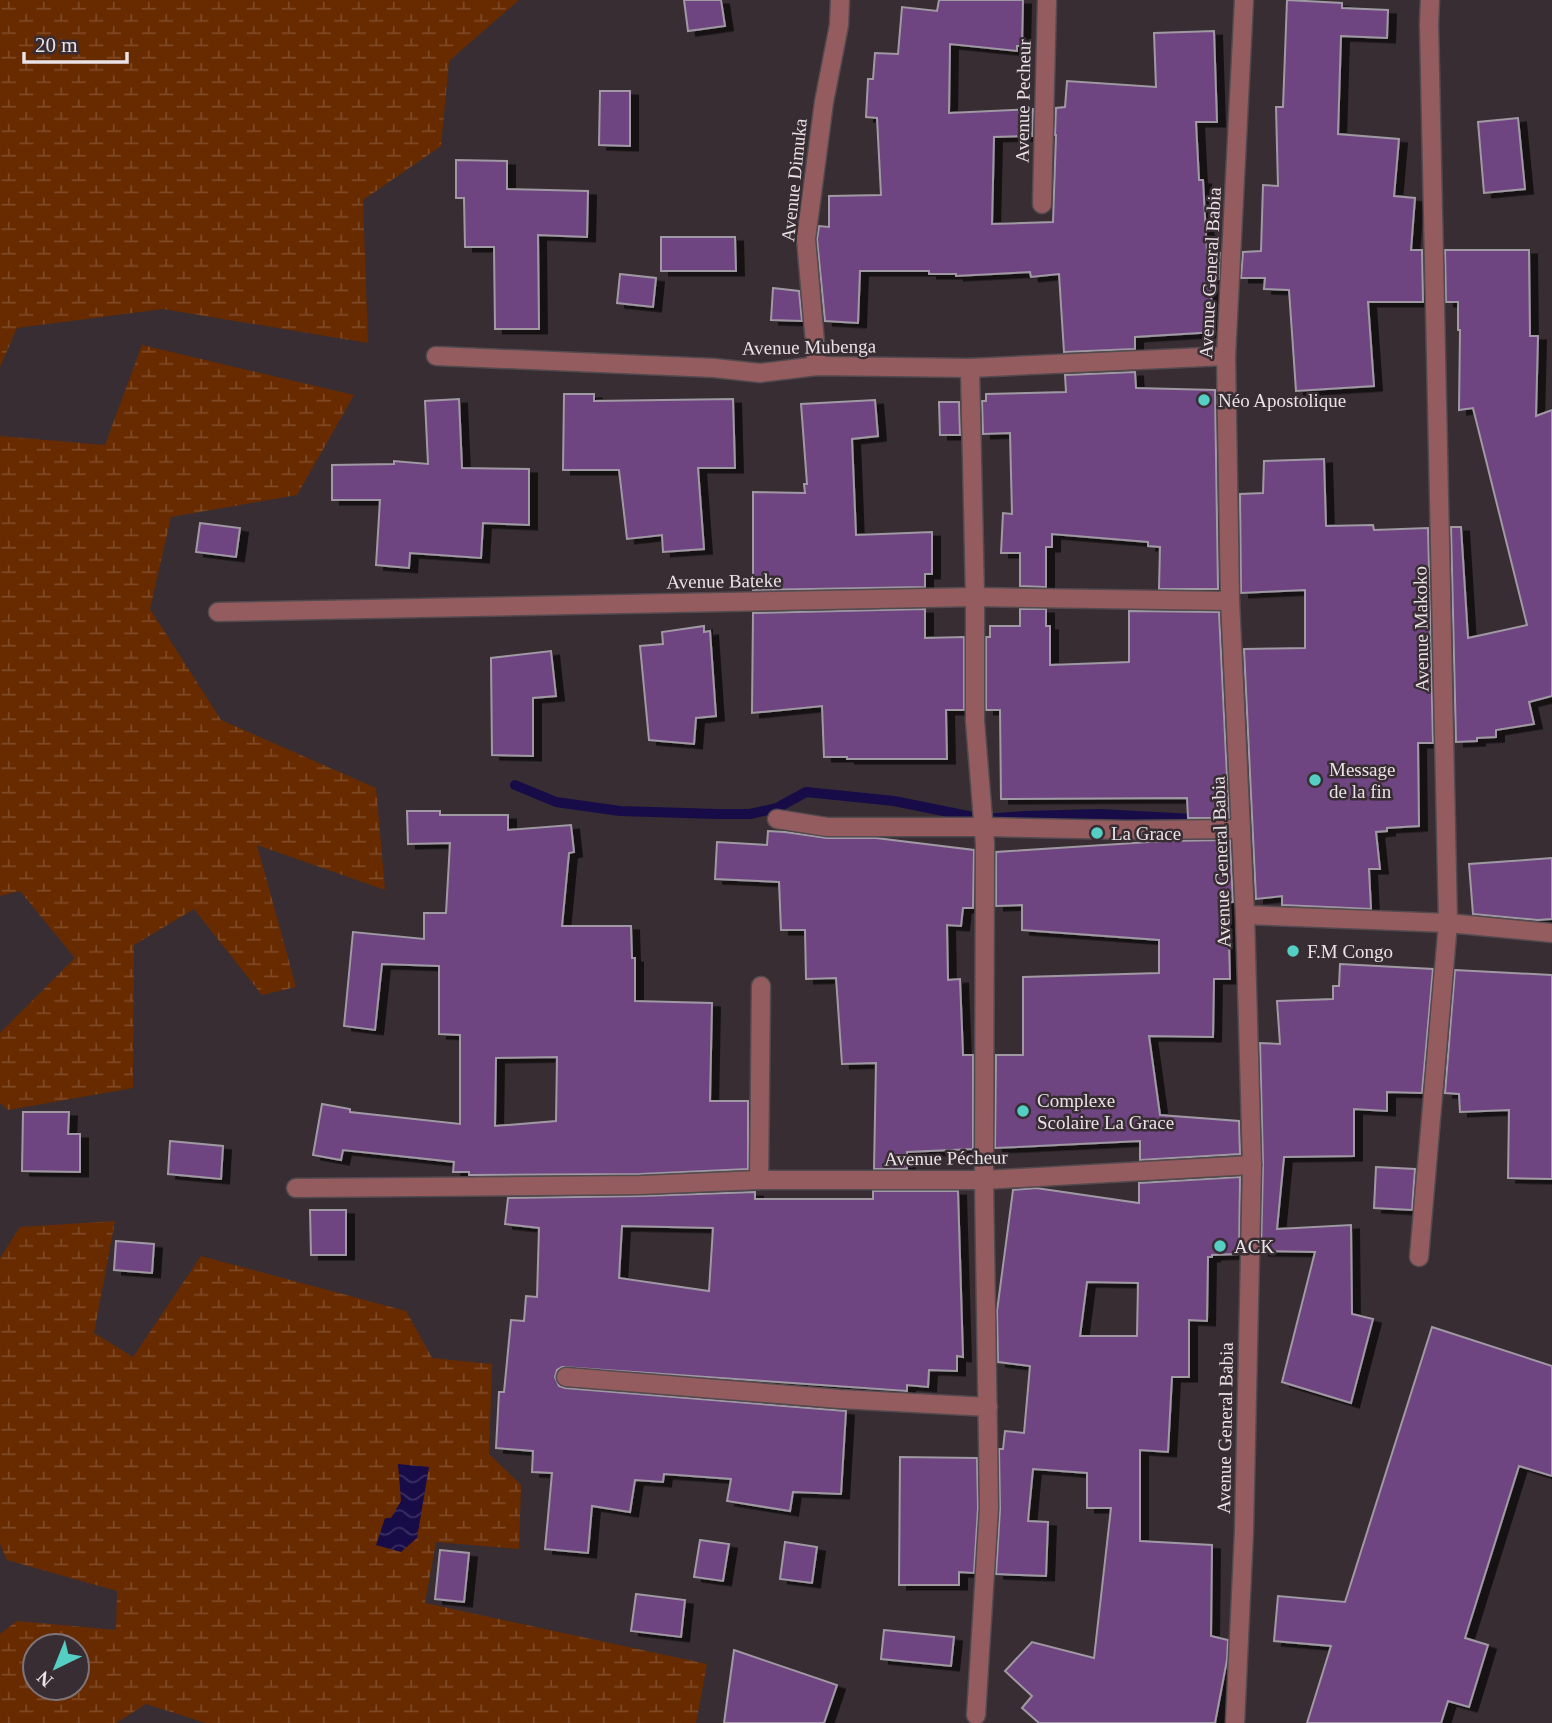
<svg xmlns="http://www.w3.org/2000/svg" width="1552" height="1723" font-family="Georgia,serif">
  <defs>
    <pattern id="wetland-marsh" width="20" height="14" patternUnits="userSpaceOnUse" patternTransform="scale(1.75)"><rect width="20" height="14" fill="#682b00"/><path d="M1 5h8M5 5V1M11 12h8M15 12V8" fill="none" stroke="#7e4925"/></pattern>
    <pattern id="water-waves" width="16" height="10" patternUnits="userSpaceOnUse" patternTransform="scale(1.75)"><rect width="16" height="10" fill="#180c48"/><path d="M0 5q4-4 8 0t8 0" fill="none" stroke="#3a2f62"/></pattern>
    <filter id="shadow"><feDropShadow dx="8" dy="4.5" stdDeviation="0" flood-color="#0009"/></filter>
  </defs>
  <rect width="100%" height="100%" fill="#372d32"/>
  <g fill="url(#wetland-marsh)" fill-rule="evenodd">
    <polygon points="0,0 519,0 449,61 441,146 363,200 368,343 163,309 17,328 0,367"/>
    <polygon points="142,345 354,395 297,495 171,517 150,609 221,720 376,788 385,890 257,845 296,987 262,995 194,909 134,945 133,1088 8,1110 0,1103 0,1033 75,958 20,891 0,896 0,436 105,445"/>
    <path d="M115,1221L94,1333L133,1357L201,1256L406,1311L432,1358L492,1364L489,1454L521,1485L519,1549L436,1542L425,1603L707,1664L696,1723H206L146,1704L116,1723H0V1634L17,1621L116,1630L117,1591L7,1560L0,1544V1258L20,1227ZM35,1646H77V1688H35Z"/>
  </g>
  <polygon fill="url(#water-waves)" points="398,1464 429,1467 417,1538 401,1552 376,1545 385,1518 391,1518 401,1501"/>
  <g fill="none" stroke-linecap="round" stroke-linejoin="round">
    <polyline stroke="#180c48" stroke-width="10" points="515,785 556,802 620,811 718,814 750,814 777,808 806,792 894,801 983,819 1025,816 1099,814 1232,821"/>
  </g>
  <g fill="#6e4580" stroke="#a099a4" stroke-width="2" fill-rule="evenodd" filter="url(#shadow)">
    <polygon points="684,0 721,0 725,26 688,31"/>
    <polygon points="939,0 1023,0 1022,46 1017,46 1017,51 950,44 949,113 1033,109 1032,136 994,137 992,224 1053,222 1056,135 1055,135 1056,108 1065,107 1067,81 1156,87 1154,33 1214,31 1217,122 1196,122 1199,180 1203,180 1207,253 1220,253 1219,279 1209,279 1215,332 1135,337 1135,349 1064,352 1059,274 1031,277 1030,272 956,276 956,274 929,274 929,271 860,271 858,323 825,321 817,239 819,226 829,227 829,196 881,195 877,118 866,117 868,79 873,79 875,53 898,54 902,7 937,11"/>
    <polygon points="1287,0 1342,3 1342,8 1388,10 1387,38 1341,36 1338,134 1399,139 1394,196 1415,198 1411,250 1422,250 1423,302 1368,302 1374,386 1296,391 1289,290 1264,289 1265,278 1241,278 1243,252 1261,251 1263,185 1278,186 1276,107 1283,107"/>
    <polygon points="600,91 630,91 630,146 599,145"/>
    <polygon points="1518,118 1525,189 1484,193 1478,122"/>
    <polygon points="456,160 507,161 507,189 588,191 587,237 538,235 539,329 495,329 494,247 465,247 464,198 456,198"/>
    <polygon points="661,237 735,237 736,271 661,271"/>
    <polygon points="1445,250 1529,250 1530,336 1538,336 1536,416 1552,410 1552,696 1529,702 1534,724 1496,730 1496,737 1477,738 1477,741 1456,742 1451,527 1461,527 1468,638 1527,625 1473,408 1459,410 1460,330 1458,330 1458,302 1446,302"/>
    <polygon points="620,274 656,278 653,307 617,303"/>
    <polygon points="773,288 799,291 802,321 771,320"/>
    <polygon points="1135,372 1136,388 1215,390 1218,589 1159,589 1160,547 1148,546 1148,542 1052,534 1052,547 1046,547 1046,587 1020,586 1020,553 1001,553 1003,513 1012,514 1010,433 983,434 982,401 986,401 986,394 1066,392 1065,375"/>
    <polygon points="564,394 594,394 594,401 733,399 735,468 698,468 704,549 663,552 662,535 627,539 619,470 563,470"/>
    <polygon points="459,399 462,468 529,469 529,525 483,523 481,558 410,553 409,568 376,565 380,500 332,500 332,465 394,464 394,461 428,464 425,401"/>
    <polygon points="875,400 878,436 852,439 856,535 932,532 932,574 925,574 925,587 753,590 753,492 805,493 804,484 807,484 801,404"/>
    <polygon points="939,402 959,402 960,435 940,435"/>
    <polygon points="1324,459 1326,526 1373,525 1374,530 1428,528 1433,743 1418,743 1419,826 1387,828 1387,831 1376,832 1380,869 1369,869 1371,909 1282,905 1282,896 1256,899 1244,649 1305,648 1305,590 1241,593 1240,494 1263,493 1264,461"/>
    <polygon points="200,523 240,528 236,557 196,552"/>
    <polygon points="925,609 925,638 964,637 964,710 946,710 947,759 847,759 847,757 824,757 822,706 752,713 753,613"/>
    <polygon points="1020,609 1046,609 1046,626 1050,626 1050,665 1129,662 1129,611 1219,612 1229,818 1188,818 1187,798 1001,799 1000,710 986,710 986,637 990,637 990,626 1020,626"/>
    <polygon points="704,626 704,632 710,631 716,716 696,718 694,744 649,740 640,646 663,644 662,632"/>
    <polygon points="551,651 556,696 533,698 533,756 492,755 491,658"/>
    <path d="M407,811H440V815H508V830L571,825L574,852L569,853L562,926H631L632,958H635V1001L712,1003L710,1101H748V1169L641,1174L469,1175V1172H453L454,1162L343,1150L341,1160L313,1155L322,1104L350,1109V1112L460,1124V1035L439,1034V966L382,964L375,1030L344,1026L353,932L424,939V913H446L450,843L408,844ZM557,1057L556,1121L495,1126L496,1058Z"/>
    <polygon points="768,831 785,832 827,838 876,838 974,850 973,908 963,908 961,926 947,925 948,980 960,979 963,1055 973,1055 973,1149 907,1152 907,1169 874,1169 876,1063 842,1064 836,978 806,979 805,930 781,930 779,882 715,879 717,842 767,845"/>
    <polygon points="1230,840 1233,902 1228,903 1230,979 1214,979 1213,1037 1149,1036 1160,1115 1239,1121 1240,1154 1140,1160 1140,1141 995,1148 996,1055 1023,1055 1023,977 1159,973 1159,940 1022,930 1022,905 996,906 996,852 1165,841"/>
    <polygon points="1552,858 1552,919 1538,920 1473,914 1469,864"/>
    <polygon points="1340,964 1433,969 1422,1093 1387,1092 1387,1111 1354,1109 1354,1156 1284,1157 1277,1229 1351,1225 1352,1314 1373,1319 1351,1403 1282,1382 1315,1252 1261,1251 1263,1165 1260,1043 1280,1044 1277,1001 1333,999 1333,986 1339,986"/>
    <polygon points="1455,970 1552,975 1552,1179 1508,1178 1509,1110 1460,1112 1459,1094 1445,1093"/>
    <polygon points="23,1112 69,1112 68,1134 80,1134 80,1172 22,1171"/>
    <polygon points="170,1141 223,1146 221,1179 168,1174"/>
    <polygon points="1376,1167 1415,1169 1412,1210 1374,1208"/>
    <path d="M1240,1177L1239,1254L1212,1255V1257H1208L1207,1321L1189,1320V1377H1172L1168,1452L1140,1450V1541L1212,1545L1211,1636L1228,1640L1227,1660L1215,1723H1039L1022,1708L1032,1696L1005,1671L1032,1642L1094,1658L1111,1508H1087V1473L1033,1469L1028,1521L1048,1522L1046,1576L996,1574L1000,1509L999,1449H1003L1005,1431L1024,1433L1030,1366L998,1362L997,1311L1013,1190L1036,1188L1139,1203V1183ZM1087,1282L1138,1283L1137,1336H1080Z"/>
    <path d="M873,1191H958L963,1357L957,1356V1371L929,1370L928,1387L907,1385V1391L562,1367L557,1370L555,1377L559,1386L565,1388L846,1411L841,1494L793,1492L790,1511L727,1501L731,1479L664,1474L663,1482L635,1480L630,1512L592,1506L588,1553L545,1549L552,1473L532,1472L533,1451L496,1448L499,1392H504L511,1320L524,1321L526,1296L537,1297L539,1228L505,1224L508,1198L641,1196L755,1192V1199H873ZM622,1226L713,1228L709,1291L619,1278Z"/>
    <polygon points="310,1210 346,1210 346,1255 311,1255"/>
    <polygon points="116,1241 154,1244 152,1273 114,1270"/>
    <polygon points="1432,1327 1552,1366 1552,1476 1519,1466 1465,1638 1488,1645 1469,1707 1448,1701 1441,1723 1307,1723 1331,1646 1274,1641 1278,1596 1345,1602"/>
    <polygon points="900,1457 977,1458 978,1508 974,1573 959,1572 959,1585 899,1585"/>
    <polygon points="700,1540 729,1544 723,1581 694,1577"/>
    <polygon points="785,1542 817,1547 812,1583 780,1579"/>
    <polygon points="440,1550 469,1553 464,1602 435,1599"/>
    <polygon points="636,1594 685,1600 681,1637 631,1631"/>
    <polygon points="884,1630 954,1637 951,1666 881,1659"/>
    <polygon points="734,1650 837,1685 824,1723 724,1723"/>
  </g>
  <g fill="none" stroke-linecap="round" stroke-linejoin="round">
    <defs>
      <g id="minor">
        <polyline points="1042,204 1047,0"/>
        <polyline points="436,356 714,368 760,373 817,366 970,368 1226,356"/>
        <polyline points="817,366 806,239 824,102 839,25 840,0"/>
        <polyline points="970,368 975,597 975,721 985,844 984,1180 989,1508 976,1715"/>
        <polyline points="218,612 975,597 1230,601"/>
        <polyline points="777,819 827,827 984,827 1127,830 1241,829"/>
        <polyline points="1245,915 1448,923 1552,933"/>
        <polyline points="759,1180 761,986"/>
        <polyline points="296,1188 641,1185 759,1180 984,1180 1252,1165"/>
        <polyline points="1419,1257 1448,923 1429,24 1430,0"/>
        <polyline points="566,1377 840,1399 988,1407"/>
        <polyline points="1235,1723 1244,1531 1252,1165 1245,915 1230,601 1226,356 1244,0"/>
      </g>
    </defs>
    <use href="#minor" stroke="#534a4f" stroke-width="21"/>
    <use href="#minor" stroke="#945c5e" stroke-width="18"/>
  </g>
  <g fill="#55cec4" stroke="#372d32" stroke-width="2.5">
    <circle cx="1204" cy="400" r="7"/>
    <circle cx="1315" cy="780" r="7"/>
    <circle cx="1097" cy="833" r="7"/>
    <circle cx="1293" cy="951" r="7"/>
    <circle cx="1023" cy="1111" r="7"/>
    <circle cx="1220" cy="1246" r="7"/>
  </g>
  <g text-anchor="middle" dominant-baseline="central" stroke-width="5" stroke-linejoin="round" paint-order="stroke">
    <g font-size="19" fill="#e9e2e6" stroke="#372d32">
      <text transform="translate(1023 101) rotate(-89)">Avenue Pecheur</text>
      <text transform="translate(794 180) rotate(-84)">Avenue Dimuka</text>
      <text transform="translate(1210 273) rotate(-87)">Avenue General Babia</text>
      <text transform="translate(809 347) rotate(-1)">Avenue Mubenga</text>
      <text transform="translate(724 581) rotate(-1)">Avenue Bateke</text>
      <text transform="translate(1421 629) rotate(-91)">Avenue Makoko</text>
      <text transform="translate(1221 862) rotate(-92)">Avenue General Babia</text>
      <text transform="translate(946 1158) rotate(-1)">Avenue Pécheur</text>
      <text transform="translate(1225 1428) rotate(-89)">Avenue General Babia</text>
    </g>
    <g font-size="19" fill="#e9e2e6" stroke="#372d32" text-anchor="start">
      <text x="1218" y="400">Néo Apostolique</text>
      <text x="1329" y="769">Message<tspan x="1329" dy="22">de la fin</tspan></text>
      <text x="1111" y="833">La Grace</text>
      <text x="1307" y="951">F.M Congo</text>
      <text x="1037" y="1100">Complexe<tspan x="1037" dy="22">Scolaire La Grace</tspan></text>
      <text x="1234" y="1246">ACK</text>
    </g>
  </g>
  <g transform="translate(56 1667) rotate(223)"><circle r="33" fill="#372d32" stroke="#7e757a" stroke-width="2"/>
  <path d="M0-5L12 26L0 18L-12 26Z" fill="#55cec4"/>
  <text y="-10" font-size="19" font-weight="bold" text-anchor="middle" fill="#e9e2e6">N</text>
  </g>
  <path d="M24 52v10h103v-10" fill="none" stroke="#e9e2e6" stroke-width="3.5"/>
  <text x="35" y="52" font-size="21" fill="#e9e2e6" stroke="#372d32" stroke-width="5" paint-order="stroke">20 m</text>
</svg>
